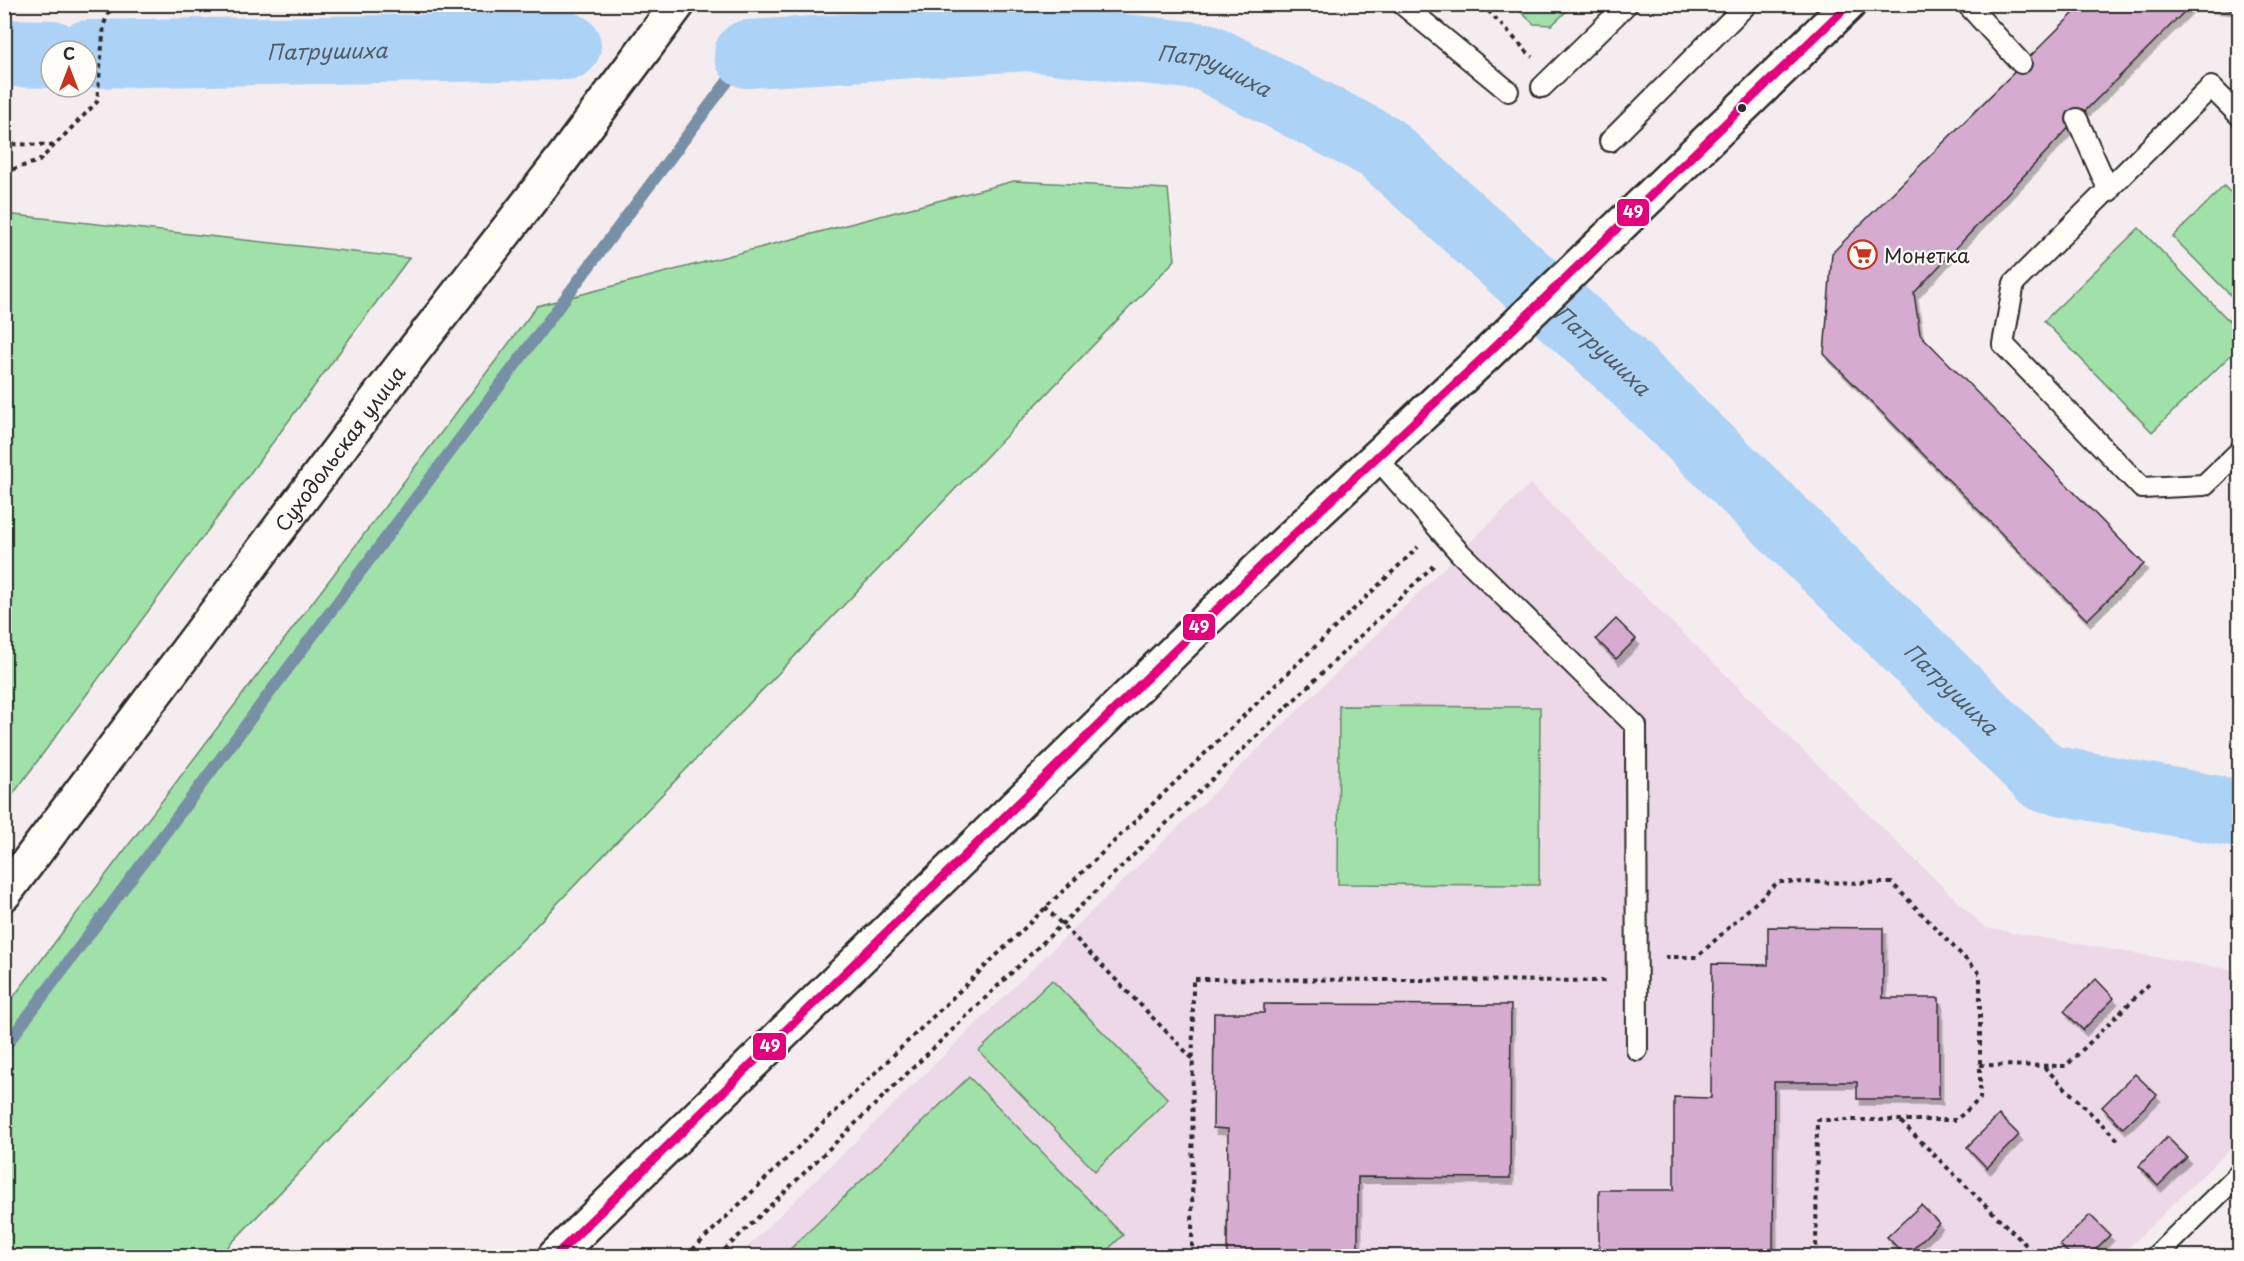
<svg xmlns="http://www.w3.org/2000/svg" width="2244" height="1261" font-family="'Playpen Sans',sans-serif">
  <defs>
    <filter id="shadow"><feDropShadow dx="3.5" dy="6" stdDeviation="0" flood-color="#0004"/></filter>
  </defs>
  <rect width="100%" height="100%" fill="#f5ecef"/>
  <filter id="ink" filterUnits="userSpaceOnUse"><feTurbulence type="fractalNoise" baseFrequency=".0167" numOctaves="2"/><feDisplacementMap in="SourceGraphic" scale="12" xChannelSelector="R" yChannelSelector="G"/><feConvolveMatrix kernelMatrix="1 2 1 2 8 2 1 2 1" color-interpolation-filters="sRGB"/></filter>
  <g filter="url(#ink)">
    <polygon fill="#ecd8e6" points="1530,484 1985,928 2239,971 2239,1140 2120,1256 738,1256"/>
    <g fill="#a0e1aa" stroke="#66866a" stroke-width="1.5">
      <polygon points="1513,5 1573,5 1552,25 1534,24"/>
      <polygon points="1014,181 1168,189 1175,260 219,1256 5,1256 5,1008 537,306"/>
      <polygon points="2224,186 2239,201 2239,304 2173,237"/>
      <polygon points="5,214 409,258 5,805 4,214"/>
      <polygon points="2139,228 2239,331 2239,347 2152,432 2044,321"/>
      <polygon points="1339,706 1540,707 1539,885 1338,884"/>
      <polygon points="1052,980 1168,1099 1095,1171 979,1051"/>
      <polygon points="969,1077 1123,1235 1101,1256 783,1256"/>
    </g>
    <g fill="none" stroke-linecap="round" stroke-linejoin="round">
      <polyline stroke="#7890a5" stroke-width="12" points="4,1048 748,54"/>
      <g stroke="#acd3f6" stroke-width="68">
        <polyline points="4,53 51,54"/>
        <path id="s1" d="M87,54L567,46"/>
        <path id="s2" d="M748,54L1027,37L1206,57L1380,147L1622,366L2044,778L2240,814"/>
      </g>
    </g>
    <g fill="#d6abd0" stroke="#2b2b2b" stroke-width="1.5" filter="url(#shadow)">
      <polygon points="2083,4 2240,4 2240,12 2232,9 2191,5 2077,119 1914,293 1920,334 2144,564 2087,620 1824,354 1832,253"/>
      <polygon points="1616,619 1636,639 1616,659 1596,639"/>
      <polygon points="1768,927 1883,928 1883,998 1939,998 1939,1099 1857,1099 1857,1082 1774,1082 1773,1256 1599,1256 1599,1190 1674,1190 1674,1097 1711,1098 1712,964 1768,965"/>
      <polygon points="2096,979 2114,998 2083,1030 2064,1011"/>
      <polygon points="1264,1004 1511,1005 1510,1178 1358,1177 1358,1256 1227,1256 1228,1129 1213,1128 1214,1013 1264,1013"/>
      <polygon points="2135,1074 2157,1095 2123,1128 2102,1107"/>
      <polygon points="1999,1115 2019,1135 1987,1168 1967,1147"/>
      <polygon points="2167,1137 2187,1157 2158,1186 2139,1166"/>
      <polygon points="1921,1205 1939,1223 1906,1256 1887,1237"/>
      <polygon points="2090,1215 2110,1235 2089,1256 2072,1256 2060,1245"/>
    </g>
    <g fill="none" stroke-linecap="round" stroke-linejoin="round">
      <defs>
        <g id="service">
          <polyline points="1402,4 1508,91"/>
          <polyline points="1967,4 2021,63"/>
          <polyline points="1542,87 1627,4"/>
          <polyline points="2240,116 2211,87 2014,283 2003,344 2142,488 2204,485 2240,451"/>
          <polyline points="2077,119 2109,191"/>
          <polyline points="1610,141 1747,4"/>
          <polyline points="1376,457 1459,552 1636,726 1637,1050"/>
          <polyline points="2156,1256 2240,1173"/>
        </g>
        <polyline id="minor" points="555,1256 1287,541 1486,355 1849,4"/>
        <g id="secondary">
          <path id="s3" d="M4,894L394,376L563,158L678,4"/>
        </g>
      </defs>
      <use href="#service" stroke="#2b2b2b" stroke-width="24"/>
      <use href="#minor" stroke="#2b2b2b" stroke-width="38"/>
      <use href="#secondary" stroke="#2b2b2b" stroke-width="38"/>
      <g stroke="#2b2b2b" stroke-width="4" stroke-dasharray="4.5 4.5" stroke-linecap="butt">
        <polyline points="1482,4 1532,57"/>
        <polyline points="4,144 54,145"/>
        <polyline points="4,172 39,161 97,102 104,24 112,4"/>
        <polyline points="1045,907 1193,1059"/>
        <polyline points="1665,957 1697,957 1778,882 1892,883 1980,974 1980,1099 1956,1120 1817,1120 1816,1256"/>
        <polyline points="1980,1065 2066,1066 2151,982"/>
        <polyline points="2044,1067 2120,1142"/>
        <polyline points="1901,1122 2037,1256"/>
        <polyline points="686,1256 1418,547"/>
        <polyline points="718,1256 1434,565"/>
        <polyline points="1192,1256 1193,979 1607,981"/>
      </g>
      <use href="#service" stroke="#fdfcf7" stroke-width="20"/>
      <use href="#minor" stroke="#fdfcf7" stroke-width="33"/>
      <use href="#secondary" stroke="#fdfcf7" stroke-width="33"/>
      <defs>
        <polyline id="bus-1" points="555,1256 1287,541 1486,355 1849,4"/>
      </defs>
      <use href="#bus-1" stroke="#fdfcf7" stroke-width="14"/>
      <use href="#bus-1" stroke="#e5007d" stroke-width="9"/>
    </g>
  </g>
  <defs>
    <symbol id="supermarket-ring" viewBox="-11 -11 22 22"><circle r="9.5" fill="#fdfcf7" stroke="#c8321e" stroke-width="1.5"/><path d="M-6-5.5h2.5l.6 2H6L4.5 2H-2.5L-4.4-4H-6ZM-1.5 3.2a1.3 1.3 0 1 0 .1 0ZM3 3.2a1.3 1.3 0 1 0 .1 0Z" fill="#c8321e"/></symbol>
  </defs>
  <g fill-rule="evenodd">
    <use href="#supermarket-ring" x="1846" y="238" width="33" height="33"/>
  </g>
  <circle fill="#2b2b2b" stroke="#fdfcf7" stroke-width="2" cx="1742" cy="108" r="5"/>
  <g text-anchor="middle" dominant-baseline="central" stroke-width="4.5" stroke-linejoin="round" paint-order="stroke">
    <g font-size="20" fill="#2b2b2b" stroke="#fdfcf7" text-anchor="start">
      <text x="1884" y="255">Монетка</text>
    </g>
    <g font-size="20" fill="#2b2b2b" stroke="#fdfcf7">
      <text stroke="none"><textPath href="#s3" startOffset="558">Суходольская улица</textPath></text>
    </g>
    <g font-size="21" font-style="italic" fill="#525d68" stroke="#fdfcf7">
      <text stroke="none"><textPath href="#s1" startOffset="240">Патрушиха</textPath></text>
      <text stroke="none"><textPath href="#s2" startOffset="471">Патрушиха</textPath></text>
      <text stroke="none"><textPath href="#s2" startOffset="957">Патрушиха</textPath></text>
      <text stroke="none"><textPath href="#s2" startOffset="1443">Патрушиха</textPath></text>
    </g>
  </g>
  <g stroke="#fdfcf7" stroke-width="2">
    <rect x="1616" y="198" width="34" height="29" rx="6" fill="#e5007d"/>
    <rect x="1182" y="613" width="34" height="28" rx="6" fill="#e5007d"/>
    <rect x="752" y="1032" width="35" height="29" rx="6" fill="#e5007d"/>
  </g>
  <g font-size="16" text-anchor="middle" font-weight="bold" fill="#fff">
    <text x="1633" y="218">49</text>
    <text x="1199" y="633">49</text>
    <text x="770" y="1052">49</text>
  </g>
  <rect width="2244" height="1261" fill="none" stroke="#fdfcf7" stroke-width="24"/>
  <rect x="12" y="12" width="2220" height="1237" fill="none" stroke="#2b2b2b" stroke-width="2" filter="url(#ink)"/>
  <g transform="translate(69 69)"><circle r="28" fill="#fdfcf7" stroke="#a9a8a5" stroke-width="1.5"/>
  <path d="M0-4.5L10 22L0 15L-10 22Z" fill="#c8321e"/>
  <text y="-9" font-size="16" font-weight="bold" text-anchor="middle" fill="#2b2b2b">С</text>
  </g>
</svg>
